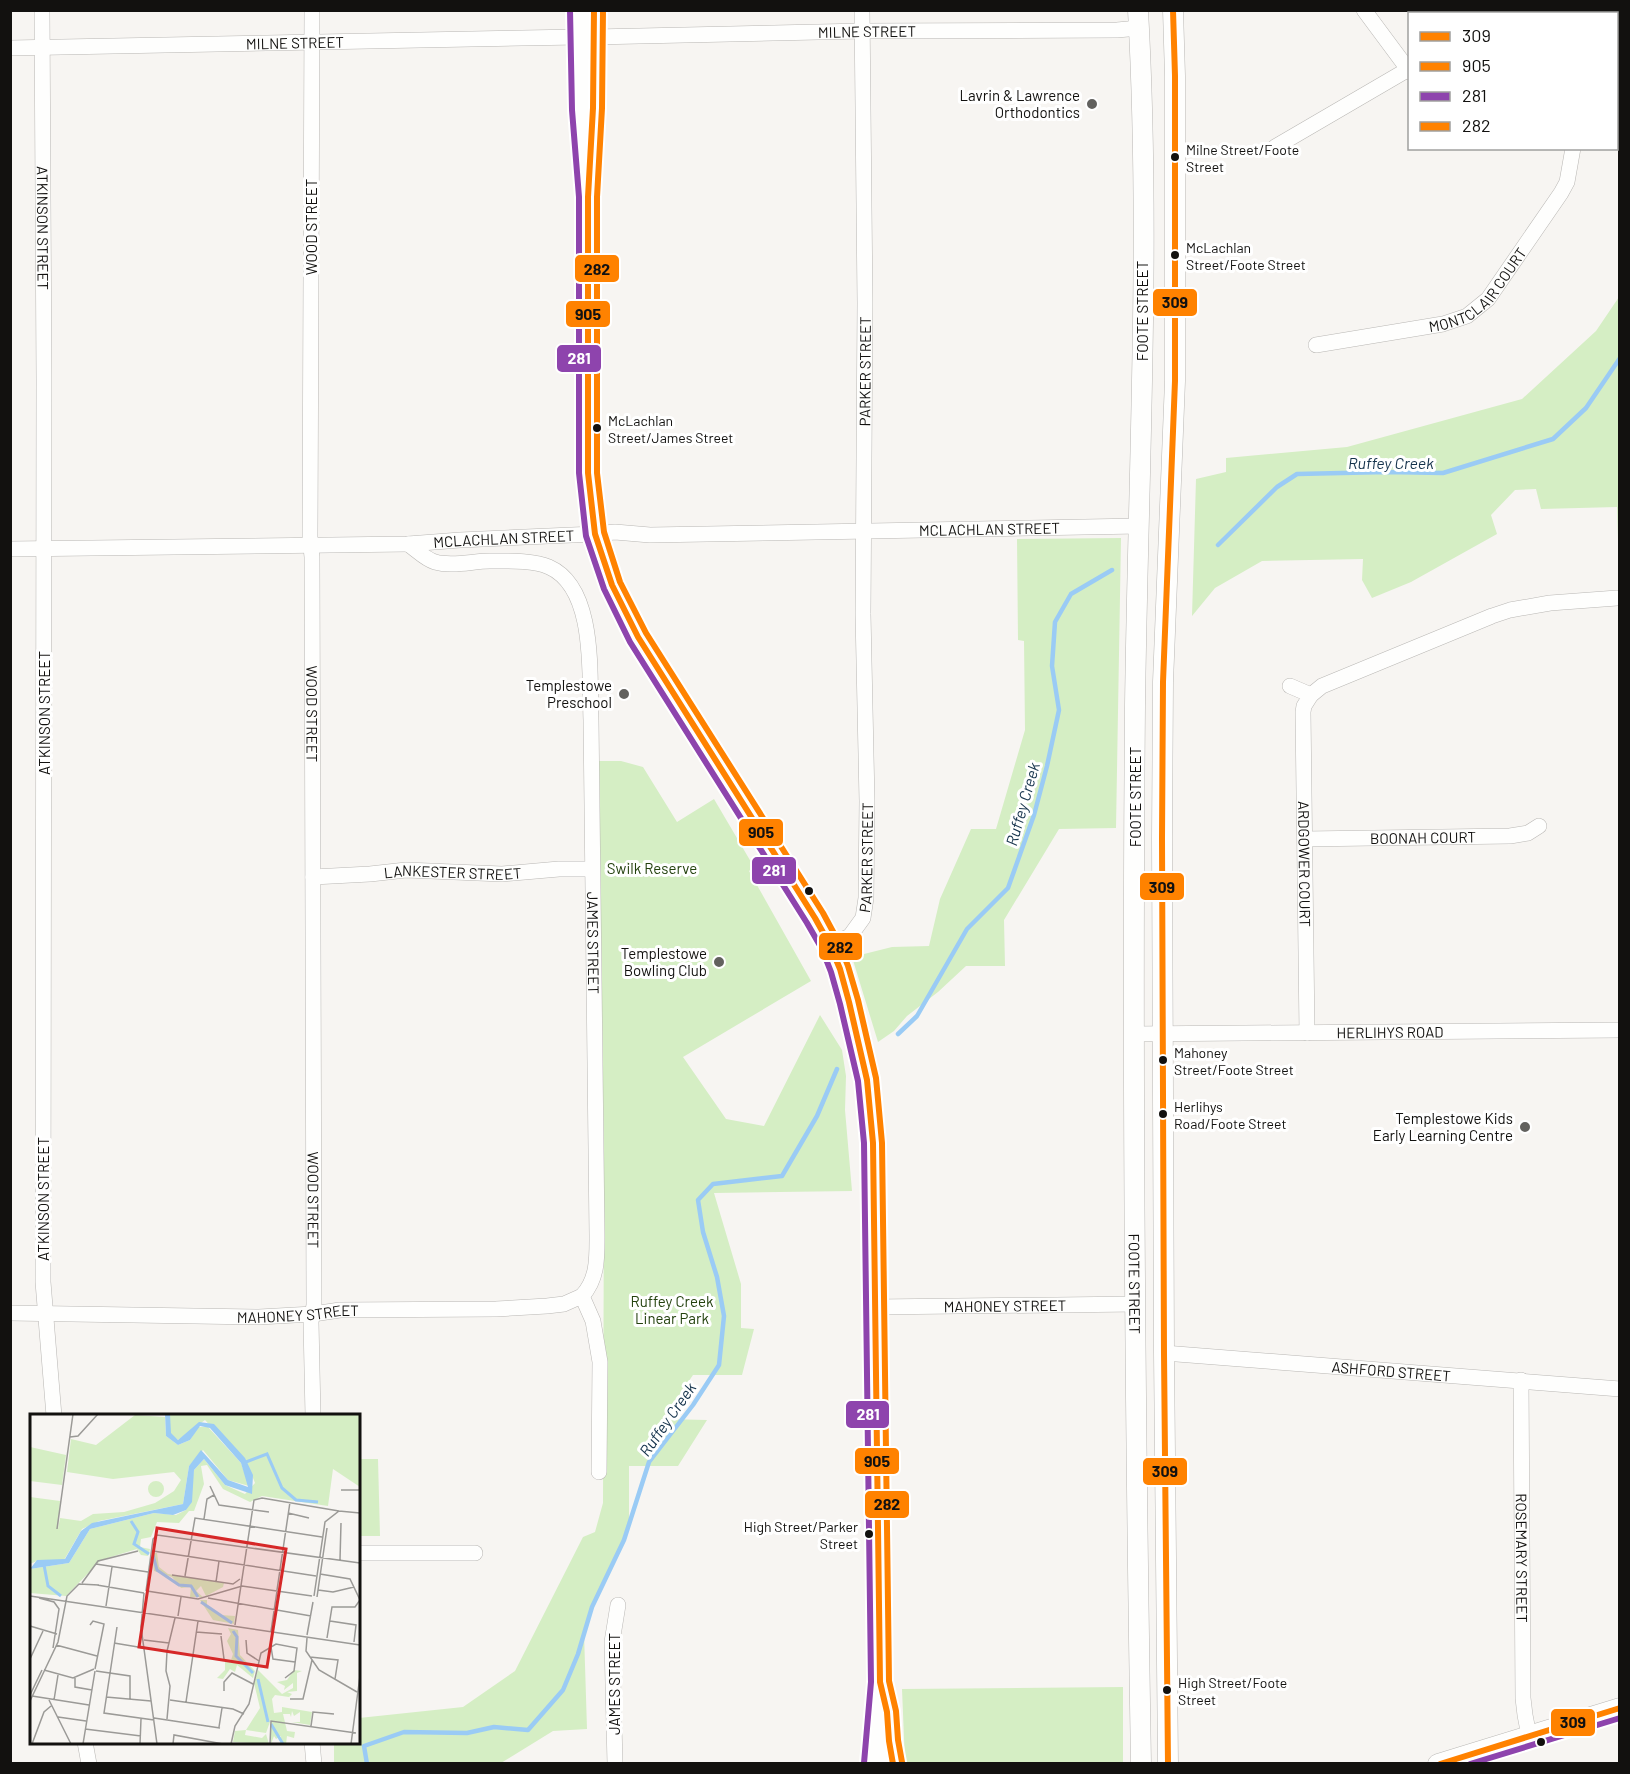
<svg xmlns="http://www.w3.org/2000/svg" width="1630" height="1774" font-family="Barlow,sans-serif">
  <rect width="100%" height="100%" fill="#f7f5f2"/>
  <g fill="#d5eec4">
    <polygon points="1619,297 1619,572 1617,507 1541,509 1536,489 1515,490 1491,515 1497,534 1411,582 1372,598 1362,580 1363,559 1262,561 1215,588 1192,616 1196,479 1226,472 1226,458 1347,447 1522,399 1596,331"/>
    <polygon points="1121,538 1116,828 1059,829 1004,920 1005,966 966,966 938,992 907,1016 894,1031 878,1042 852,957 892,947 929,946 940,899 971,829 996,829 1025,730 1024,641 1018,640 1017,539"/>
    <polygon points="599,761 621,761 643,767 677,822 714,799 754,867 749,871 811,981 683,1057 726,1119 764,1126 820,1015 842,1050 846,1076 845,1110 852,1191 714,1193 741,1284 741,1328 754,1329 742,1375 693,1375 663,1419 707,1420 678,1466 629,1466 629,1524 624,1540 592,1607 584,1633 587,1729 553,1731 501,1763 334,1763 334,1743 358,1742 359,1718 463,1707 515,1671 583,1537 595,1532 603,1503 604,1171"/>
    <polygon points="359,1459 378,1459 380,1536 359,1536"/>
    <polygon points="1123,1687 1123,1763 905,1763 902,1689"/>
  </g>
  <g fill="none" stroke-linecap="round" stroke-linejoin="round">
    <g stroke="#9acbf5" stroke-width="4.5">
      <polyline points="1218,545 1277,487 1297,474 1387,472 1443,473 1553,439 1586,408 1620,358"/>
      <polyline points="898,1034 917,1016 967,929 1008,888 1034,815 1047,766 1059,710 1052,666 1055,622 1071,594 1112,570"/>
      <polyline points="367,1764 364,1746 404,1732 467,1733 494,1727 528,1730 563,1690 578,1654 592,1607 624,1540 649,1462 693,1405 719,1365 724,1316 717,1277 703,1232 698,1200 713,1184 782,1176 817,1116 837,1069"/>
    </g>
    <defs>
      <g id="minor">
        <path id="s1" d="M42,10L44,379L43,1282L54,1416"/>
        <path id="s2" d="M312,10L310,537L312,557L314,1305L311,1322L313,1416"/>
        <polyline points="1364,10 1410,72"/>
        <path id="s3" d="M594,37L863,31L1117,30L1139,28"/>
        <path id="s4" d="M10,48L578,37"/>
        <polyline points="1616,132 1620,133"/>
        <polyline points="1275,147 1407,70"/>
        <path id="s5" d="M1316,345L1443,324L1467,316L1488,299L1561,193L1567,182L1573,148"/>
        <path id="s6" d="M408,544C417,550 425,559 435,562C452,567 473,561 490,561C507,561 534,560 549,567C597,588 589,678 591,720L597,1235C597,1257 598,1279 582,1296L593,1321L600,1362L599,1472"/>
        <path id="s7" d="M10,549L408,544L460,540L595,534L615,532L650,535L1139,526"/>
        <path id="s8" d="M1290,686L1311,695L1304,706L1303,712L1307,1033"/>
        <polyline points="1311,695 1322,686 1492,616 1510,610 1550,603 1617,598"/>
        <path id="s9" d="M1305,839L1510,836L1528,833L1539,826"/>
        <path id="s10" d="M313,877L370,874L406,870L502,874L559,869H591"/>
        <path id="s11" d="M830,945L850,936L863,918L866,898L867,801L863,614L865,303L862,10"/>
        <path id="s12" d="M1134,1034L1620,1030"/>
        <path id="s13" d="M876,1307L1136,1304"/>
        <path id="s14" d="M10,1313L259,1317L313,1314L340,1310L496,1309L547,1306L564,1304L582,1296"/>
        <path id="s15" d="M1164,1353L1620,1389"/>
        <path id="s16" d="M1521,1380L1523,1698L1525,1715L1529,1736"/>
        <polyline points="358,1553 475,1553"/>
        <polyline points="85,1742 89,1764"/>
        <polyline points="312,1742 314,1764"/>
        <polyline points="615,1764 612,1642 618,1605"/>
      </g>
      <g id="major">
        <polyline points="579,10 581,110 588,197 589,340 588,473 590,500 595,534 612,585 638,637 815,918 830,945 840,969 849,1002 867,1080 873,1143 880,1682 873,1764"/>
        <path id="s17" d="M1138,10C1151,242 1138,475 1135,706C1132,1059 1135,1411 1141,1764"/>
        <polyline points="593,105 594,10"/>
        <polyline points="887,1717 889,1741 893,1764"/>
        <polyline points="1168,1764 1164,1353 1162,838 1163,682 1175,381 1175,76 1173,10"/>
        <polyline points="1438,1764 1620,1708"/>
      </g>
    </defs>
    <use href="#minor" stroke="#b9b7b4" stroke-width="16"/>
    <use href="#major" stroke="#b9b7b4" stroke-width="21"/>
    <use href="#minor" stroke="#fefefd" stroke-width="15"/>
    <use href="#major" stroke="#fefefd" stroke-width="20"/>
    <defs>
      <g id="bus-1">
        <polyline points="1168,1764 1164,1353 1162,838 1163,682 1175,381 1175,76 1173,10"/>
        <polyline points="1440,1764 1620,1708"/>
      </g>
      <polyline id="bus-2" points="594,10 593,108 588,197 588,473 595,534 612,585 638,637 815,918 830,945 840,969 849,1002 867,1080 873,1143 880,1682 887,1712 889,1741 893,1764"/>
      <g id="bus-3">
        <polyline points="570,10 572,110 579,197 579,473 586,536 604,589 630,642 807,923 822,949 831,972 840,1004 858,1081 864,1143 871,1682 864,1763"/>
        <polyline points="1470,1764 1620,1718"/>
      </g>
      <polyline id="bus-4" points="603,10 602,108 597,197 597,473 604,532 620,582 646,633 823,913 838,941 848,966 858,1000 876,1078 882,1143 889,1681 896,1711 898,1740 902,1762"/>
    </defs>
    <use href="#bus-1" stroke="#fff" stroke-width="10"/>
    <use href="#bus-2" stroke="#fff" stroke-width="10"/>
    <use href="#bus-3" stroke="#fff" stroke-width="10"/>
    <use href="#bus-4" stroke="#fff" stroke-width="10"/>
    <use href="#bus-1" stroke="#ff8200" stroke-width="6"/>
    <use href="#bus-2" stroke="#ff8200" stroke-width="6"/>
    <use href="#bus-3" stroke="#8e44ad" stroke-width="6"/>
    <use href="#bus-4" stroke="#ff8200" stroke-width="6"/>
  </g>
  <g fill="#62615e" stroke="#fff" stroke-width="2">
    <circle cx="1092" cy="104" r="6"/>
    <circle cx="624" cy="694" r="6"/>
    <circle cx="719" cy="962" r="6"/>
    <circle cx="1525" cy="1127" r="6"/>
  </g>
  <g fill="#12110f" stroke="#fff" stroke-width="2">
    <circle cx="1175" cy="157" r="5"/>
    <circle cx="1175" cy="255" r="5"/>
    <circle cx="597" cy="428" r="5"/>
    <circle cx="809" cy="891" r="5"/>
    <circle cx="1163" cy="1060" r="5"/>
    <circle cx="1163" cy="1114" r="5"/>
    <circle cx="869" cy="1534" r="5"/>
    <circle cx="1167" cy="1690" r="5"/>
    <circle cx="1541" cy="1742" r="5"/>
  </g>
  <g text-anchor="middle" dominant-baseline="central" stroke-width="6" stroke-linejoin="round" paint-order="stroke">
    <g font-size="14" fill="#12110f" stroke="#fff" text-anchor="start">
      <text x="1186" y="149">Milne Street/Foote<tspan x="1186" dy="17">Street</tspan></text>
      <text x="1186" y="247">McLachlan<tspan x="1186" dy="17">Street/Foote Street</tspan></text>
      <text x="608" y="420">McLachlan<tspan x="608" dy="17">Street/James Street</tspan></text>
      <text x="1174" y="1052">Mahoney<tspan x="1174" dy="17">Street/Foote Street</tspan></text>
      <text x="1174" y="1106">Herlihys<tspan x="1174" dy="17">Road/Foote Street</tspan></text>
      <text x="858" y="1526" text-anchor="end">High Street/Parker<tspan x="858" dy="17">Street</tspan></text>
      <text x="1178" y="1682">High Street/Foote<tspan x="1178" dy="17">Street</tspan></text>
    </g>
    <g font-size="15" fill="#12110f" stroke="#fff">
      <text stroke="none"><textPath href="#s3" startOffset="273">MILNE STREET</textPath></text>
      <text stroke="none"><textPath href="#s4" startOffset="285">MILNE STREET</textPath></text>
      <text stroke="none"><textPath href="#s1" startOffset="218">ATKINSON STREET</textPath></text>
      <text transform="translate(311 227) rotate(-90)">WOOD STREET</text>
      <text stroke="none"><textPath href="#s5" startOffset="178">MONTCLAIR COURT</textPath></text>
      <text transform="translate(1142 311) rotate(-90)">FOOTE STREET</text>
      <text stroke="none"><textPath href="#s11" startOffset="591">PARKER STREET</textPath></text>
      <text stroke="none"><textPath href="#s7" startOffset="980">MCLACHLAN STREET</textPath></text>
      <text stroke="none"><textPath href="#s7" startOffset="494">MCLACHLAN STREET</textPath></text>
      <text transform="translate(44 713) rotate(-90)">ATKINSON STREET</text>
      <text stroke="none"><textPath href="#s2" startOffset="704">WOOD STREET</textPath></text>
      <text transform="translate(1135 797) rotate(-90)">FOOTE STREET</text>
      <text stroke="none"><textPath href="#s9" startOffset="118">BOONAH COURT</textPath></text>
      <text stroke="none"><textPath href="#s11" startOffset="105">PARKER STREET</textPath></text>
      <text stroke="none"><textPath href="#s8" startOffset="194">ARDGOWER COURT</textPath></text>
      <text stroke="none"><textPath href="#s10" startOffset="140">LANKESTER STREET</textPath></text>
      <text stroke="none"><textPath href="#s6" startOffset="537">JAMES STREET</textPath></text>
      <text stroke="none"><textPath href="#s12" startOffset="256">HERLIHYS ROAD</textPath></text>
      <text transform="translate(43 1199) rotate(-90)">ATKINSON STREET</text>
      <text stroke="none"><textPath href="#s2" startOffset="1190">WOOD STREET</textPath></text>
      <text stroke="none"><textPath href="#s17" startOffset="1274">FOOTE STREET</textPath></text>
      <text stroke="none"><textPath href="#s13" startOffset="129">MAHONEY STREET</textPath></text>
      <text stroke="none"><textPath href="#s14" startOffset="288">MAHONEY STREET</textPath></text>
      <text stroke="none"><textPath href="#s15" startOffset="228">ASHFORD STREET</textPath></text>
      <text stroke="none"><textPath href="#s16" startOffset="178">ROSEMARY STREET</textPath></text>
      <text transform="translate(614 1684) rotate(-90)">JAMES STREET</text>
    </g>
    <g font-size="15" fill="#12110f" stroke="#fff" text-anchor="end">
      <text x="1080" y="95">Lavrin &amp; Lawrence<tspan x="1080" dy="17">Orthodontics</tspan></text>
      <text x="612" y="685">Templestowe<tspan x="612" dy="17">Preschool</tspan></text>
      <text x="707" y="953">Templestowe<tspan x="707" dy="17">Bowling Club</tspan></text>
      <text x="1513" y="1118">Templestowe Kids<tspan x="1513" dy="17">Early Learning Centre</tspan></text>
    </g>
    <g font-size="15" fill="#23410d" stroke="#fff">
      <text x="652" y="868">Swilk Reserve</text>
      <text x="672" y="1301">Ruffey Creek<tspan x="672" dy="17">Linear Park</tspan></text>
    </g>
    <g font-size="16" font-style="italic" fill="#14324b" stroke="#fff">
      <text x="1391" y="462">Ruffey Creek</text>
      <text transform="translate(1022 804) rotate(-74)">Ruffey Creek</text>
      <text transform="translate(667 1419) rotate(-55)">Ruffey Creek</text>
    </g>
  </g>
  <g transform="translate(30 1414)">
    <rect width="330" height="330" fill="#f7f5f2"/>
    <path d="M140,0H330V73L303,55L298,92L232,82L220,88L193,75L177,51L171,52L174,70L164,97H159L149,109L127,108L121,123L111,125L110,133L120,135L118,142L111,141L107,135L71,146L36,182L0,179V155L39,149L60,115L124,99L146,101L156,96L164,56L174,45L195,71L215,80L225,69L219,54L175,6L148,26L139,19ZM105,1L135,3L136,22L148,31L160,26L168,13H178L211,49L219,72L198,66L173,36L159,52L153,90L69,107L52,115L34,146H9L0,150V83L30,87L28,115L30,104L51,107L63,100L94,98L125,89L144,77L151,66L144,58L83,65L37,58L41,25L66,31ZM0,33L36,41L32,71L0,67ZM118 75a8 8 0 1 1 16 0a8 8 0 1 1-16 0ZM122,139H127L129,153L138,160L194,169L193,173L176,182L171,172L166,177L173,183H160L161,173L151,174L142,163L124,157ZM170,186H177V191L191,201L205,202L204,210L183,206ZM198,214L208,216L210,241L225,257L223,264L207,251L205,258L200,255L193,265L187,264L195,256V246H201L203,240L197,227L201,220ZM228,256L252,280L263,274V269L254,276L255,272L247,268L257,266L264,256L272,257L267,259V277L257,278L262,280L259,283L245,281L242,285L244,299L252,298V293L282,298L280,311L262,308H270V298L264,302L262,297L261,303L260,300H253L257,317L265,318L264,324L257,322L256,330H250L251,322L246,325L244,322L241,330V305L236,319L216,316L215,321L232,324L236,320L239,330L203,328L205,317L216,316L230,294L224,269Z" fill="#d5eec4"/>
    <path d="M135,0H140L141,19L148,26L169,8L184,10L215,44L223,61L222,80L195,71L174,45L164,56L162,88L156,96L143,101L124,99L60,115L39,149L0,155L7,146L35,145L51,117L62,109L153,90L159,52L171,36L198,66L218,73L211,49L180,14L170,12L160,26L148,31L136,22Z" fill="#9acbf5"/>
    <path fill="none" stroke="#9acbf5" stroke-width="3" d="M216,48L237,40L252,74L266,86L288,88M101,107L108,118L104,130L119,140M123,141L127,156L149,171L161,172L168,183M14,151L18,172L31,182M171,188L202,209M203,217L207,223L206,242L223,259M228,265L238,308M241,310L253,330"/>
    <path fill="none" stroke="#9b9a97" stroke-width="1.5" d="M40,23L48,22L68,0M180,72L189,91L239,98M311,76H330M258,99L279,104M174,105L177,85L184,81M27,115L43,0M123,137L286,162M310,146L311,109M66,150L118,158M290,160L320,165L330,186L325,193H302L297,224M142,161L203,170L210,165M155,162L165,104L292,123M186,168L189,147M52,169L68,147L108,137M67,171L114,179M247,176L260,88M288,176L303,178L324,173M116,177L123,125L127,121L330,149M117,177L168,185L212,172L282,182M114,179L111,213L127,330M0,182L330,231M284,182L295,108L309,97L330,99M287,183L297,114M9,184L24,188L29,195L23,234M178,184L281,202M76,192L82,153M148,202L151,183M300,207L326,211L324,228M60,211L63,207L74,210L65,255M205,211L224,86L232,84L309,97M0,212L27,220M87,213L74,299L124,306M241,217L247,177M166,218L192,220M277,221L283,188M191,222L194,245M277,224L276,237L289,256L327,278M114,226L139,229M216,226L217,239L229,247M84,229L114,234M26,231L67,242M241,233L243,245L265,248M280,243L308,246L305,265M0,245L13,217M14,256L43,264L64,255M66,257L100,262V285M45,264V273L62,276M194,277V268L202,259L223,270M0,281L12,256M2,282L59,291M76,283L121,287M260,285H273L282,246M19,286L41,330M24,286L28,261M140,286L203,295L214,300M0,287L28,228L37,182L49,170L69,171M156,288L168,207M28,303L56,307M124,304L190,314M137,305L140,272L136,257L137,237L145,204M281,312L283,298L304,300M189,313L192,294M55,315L111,322M2,330L14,298L21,292M53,330L65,257M110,330L111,305M143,330L144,321L193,330M201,330L205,312L219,290L231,239L246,230L267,234L264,257L255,264M240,330L241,307L326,319M321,330L330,262"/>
    <path fill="#d62828" fill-opacity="0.15" stroke="#d62828" stroke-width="3" d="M127,114L256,135L237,253L109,233Z"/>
    <rect width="330" height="330" fill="none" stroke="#12110f" stroke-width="3"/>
  </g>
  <g stroke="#fff" stroke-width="2">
    <rect x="574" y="254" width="46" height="29" rx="6" fill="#ff8200"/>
    <rect x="1152" y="288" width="46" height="29" rx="6" fill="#ff8200"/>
    <rect x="565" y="300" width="46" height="28" rx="6" fill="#ff8200"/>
    <rect x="556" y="344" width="46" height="29" rx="6" fill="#8e44ad"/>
    <rect x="738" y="818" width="46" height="29" rx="6" fill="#ff8200"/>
    <rect x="751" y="856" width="46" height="29" rx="6" fill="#8e44ad"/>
    <rect x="1139" y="872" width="46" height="29" rx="6" fill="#ff8200"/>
    <rect x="818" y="932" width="45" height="29" rx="6" fill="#ff8200"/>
    <rect x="845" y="1400" width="45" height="29" rx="6" fill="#8e44ad"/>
    <rect x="854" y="1447" width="46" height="28" rx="6" fill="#ff8200"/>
    <rect x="1142" y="1457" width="46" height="29" rx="6" fill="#ff8200"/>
    <rect x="864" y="1490" width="46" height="29" rx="6" fill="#ff8200"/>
    <rect x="1550" y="1708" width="46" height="29" rx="6" fill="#ff8200"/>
  </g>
  <g font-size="16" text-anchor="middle" font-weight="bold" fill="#fff">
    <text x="579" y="364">281</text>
    <text x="774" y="876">281</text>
    <text x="868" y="1420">281</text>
  </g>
  <g font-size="16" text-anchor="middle" font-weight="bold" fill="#111">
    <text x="597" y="275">282</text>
    <text x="1175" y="308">309</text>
    <text x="588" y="320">905</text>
    <text x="761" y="838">905</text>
    <text x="1162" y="893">309</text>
    <text x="840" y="953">282</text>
    <text x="877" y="1467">905</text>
    <text x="1165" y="1477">309</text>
    <text x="887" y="1510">282</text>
    <text x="1573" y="1728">309</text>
  </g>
  <rect width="1630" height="1774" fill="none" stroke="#12110f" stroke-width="24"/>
  <rect x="1408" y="12" width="210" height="138" fill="#ffffff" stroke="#a0a09f" stroke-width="1.5"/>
  <rect x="1420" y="32" width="30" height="9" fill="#ff8200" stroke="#a0a09f" stroke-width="1.5"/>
  <text x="1462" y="42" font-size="18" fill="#12110f">309</text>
  <rect x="1420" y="62" width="30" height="9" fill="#ff8200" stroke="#a0a09f" stroke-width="1.5"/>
  <text x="1462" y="72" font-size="18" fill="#12110f">905</text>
  <rect x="1420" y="92" width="30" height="9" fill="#8e44ad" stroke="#a0a09f" stroke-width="1.5"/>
  <text x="1462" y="102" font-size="18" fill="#12110f">281</text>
  <rect x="1420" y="122" width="30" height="9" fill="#ff8200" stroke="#a0a09f" stroke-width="1.5"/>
  <text x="1462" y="132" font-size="18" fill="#12110f">282</text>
</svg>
